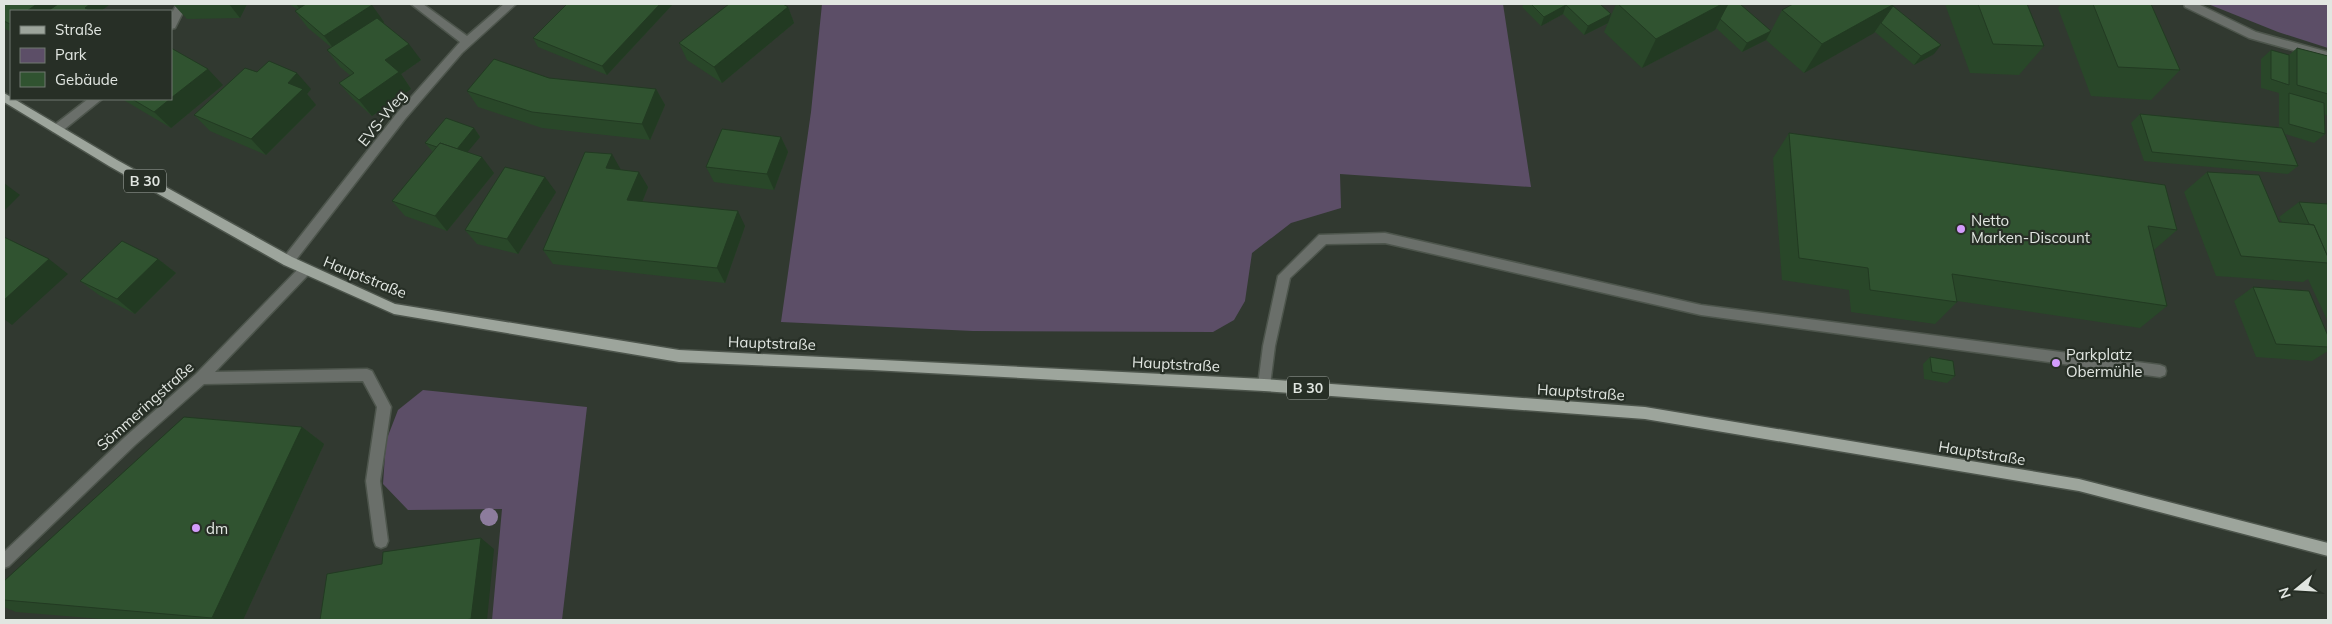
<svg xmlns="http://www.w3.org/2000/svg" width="2332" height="624" font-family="Mulish,sans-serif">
  <rect width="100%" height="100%" fill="#313930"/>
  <g fill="#5c4e67">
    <polygon points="822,4 1503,4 1531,187 1340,174 1341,208 1291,223 1252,253 1245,301 1234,320 1213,332 973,331 781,322 811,112"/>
    <polygon points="2208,4 2328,4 2328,48 2278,32"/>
    <polygon points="423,390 587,407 562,620 492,620 502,509 408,510 383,484 386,441 398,410"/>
  </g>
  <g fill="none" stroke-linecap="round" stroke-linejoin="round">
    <defs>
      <g id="minor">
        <polygon points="177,4 187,4 175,28 171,29 171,14"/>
        <polygon points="411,4 423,4 467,36 504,4 516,4 462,53 405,119 292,265 284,265 282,261 284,257 397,113 460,42"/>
        <polygon points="2184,4 2198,4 2256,32 2328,52 2328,60 2249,38 2185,7"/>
        <polygon points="88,99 102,99 61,132 53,132 51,129 53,126"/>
        <polygon points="1385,233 1701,305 2160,365 2165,367 2166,371 2165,375 2160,377 1701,315 1385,243 1326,244 1290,278 1275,346 1270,385 1269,389 1264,391 1259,389 1258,385 1263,346 1278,276 1319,235"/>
        <polygon points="305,265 309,266 311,270 309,274 215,372 367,369 372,371 391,407 380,481 388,541 386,546 381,548 376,546 374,541 366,481 377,407 363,381 204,384 135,445 9,566 4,568 4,552 125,437 196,374 301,266"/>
      </g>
      <polygon id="major" points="4,93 117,160 292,257 395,304 679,350 1264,379 1645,407 2079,479 2328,543 2328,556 2079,491 1645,419 1264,391 872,370 679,362 394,314 284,265 109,166 4,102"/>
    </defs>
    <use href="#minor" stroke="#4d554c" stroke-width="3"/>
    <use href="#major" stroke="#4d554c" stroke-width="3"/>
    <use href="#minor" fill="#6a6f6a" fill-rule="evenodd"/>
    <use href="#major" fill="#9da59c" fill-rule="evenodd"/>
  </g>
  <circle fill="#8d7c9d" cx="489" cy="517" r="9"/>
  <g fill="#294729">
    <polygon points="4,4 110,4 101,11 11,11 11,32 4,28"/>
    <polygon points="173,4 247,4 240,18 187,19"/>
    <polygon points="289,4 370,4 384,22 383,23 421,60 401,74 411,89 372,116 353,99 339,83 351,76 340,67 327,50 331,47 308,28 295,11 297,9"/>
    <polygon points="673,4 607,75 538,47 533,38"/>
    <polygon points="1524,4 1600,4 1608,23 1584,35 1563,14 1541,26 1522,7"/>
    <polygon points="1616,4 1740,4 1771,31 1782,10 1893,6 1934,54 1914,65 1875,32 1804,73 1766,40 1742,52 1716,28 1715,30 1642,68 1604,32"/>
    <polygon points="1945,4 2027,4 2044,46 2019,75 1970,73"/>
    <polygon points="2061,4 2151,4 2180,70 2151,100 2091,96 2058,8"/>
    <polygon points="788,7 794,23 722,83 687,60 679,43"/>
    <polygon points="2297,48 2328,56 2328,116 2324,114 2325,134 2314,143 2285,134 2298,166 2288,174 2144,161 2131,123 2140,114 2279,127 2279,93 2261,88 2261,59 2271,50 2289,55"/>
    <polygon points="257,72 311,89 307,94 316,105 266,155 210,131 194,115"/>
    <polygon points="223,85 171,128 122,99 171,99"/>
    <polygon points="656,89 665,105 650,140 542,128 478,107 467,91"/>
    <polygon points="474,128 480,137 467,152 494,173 447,231 405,216 392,201 433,151 432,151 425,143"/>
    <polygon points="1789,133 2177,230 2154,250 2167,306 2140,328 1957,301 1957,302 1935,324 1851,312 1849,290 1782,280 1773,158"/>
    <polygon points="781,137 788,152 774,190 714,182 706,167"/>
    <polygon points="621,170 648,187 642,202 745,226 725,283 553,264 543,250"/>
    <polygon points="2207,172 2279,222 2282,222 2279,217 2299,202 2328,204 2328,322 2308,279 2303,282 2216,276 2184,192"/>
    <polygon points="556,192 518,254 477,244 465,230"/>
    <polygon points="158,259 176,273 135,314 99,295 80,281"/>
    <polygon points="2253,287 2328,336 2328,351 2312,361 2256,357 2234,301"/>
    <polygon points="1930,357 1955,376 1947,383 1924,379 1923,364"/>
    <polygon points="302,427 324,444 243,620 114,620 16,612 4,607 4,581"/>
  </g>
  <g fill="#223a22">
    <polygon points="37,4 69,4 66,11 27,11"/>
    <polygon points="90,4 110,4 101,11 88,11 85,8"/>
    <polygon points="229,4 247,4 240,18"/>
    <polygon points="296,4 322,4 305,16"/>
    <polygon points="660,4 673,4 607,75 602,66"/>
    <polygon points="1722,4 1728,4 1715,30 1642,68 1656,39"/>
    <polygon points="1894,4 1874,33 1804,73 1822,44"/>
    <polygon points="372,5 384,22 337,53 324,36"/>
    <polygon points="1566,5 1563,14 1541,26 1544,17"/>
    <polygon points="788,7 794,23 722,83 714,67"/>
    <polygon points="1611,14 1608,23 1584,35 1588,26"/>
    <polygon points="1771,31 1766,40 1742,52 1747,43"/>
    <polygon points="409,44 421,60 401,74 411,89 372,116 359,100 385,60"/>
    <polygon points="1941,45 1934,54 1914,65 1921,56"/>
    <polygon points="208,69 223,85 171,128 154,112 170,99 171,99 171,98"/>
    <polygon points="297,73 311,89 307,94 316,105 266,155 251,139 288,83"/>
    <polygon points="656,89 665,105 650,140 642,124"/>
    <polygon points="474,128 480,137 460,161 454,153"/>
    <polygon points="781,137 788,152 774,190 767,174"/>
    <polygon points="612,154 621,170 606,168"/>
    <polygon points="482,157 494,173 447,231 435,216"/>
    <polygon points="639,172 648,187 637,215 627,200"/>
    <polygon points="545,177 556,192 518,254 507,239"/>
    <polygon points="4,183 20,195 4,211"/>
    <polygon points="738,211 745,226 725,283 717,268"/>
    <polygon points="49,259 68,274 12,325 4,319 4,300"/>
    <polygon points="158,259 176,273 135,314 117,299"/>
    <polygon points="302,427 324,444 243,620 217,620 212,618"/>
    <polygon points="481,538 494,549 487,620 473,620 471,619"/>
  </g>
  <g fill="#305330" stroke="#223a22">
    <polygon points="4,4 37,4 27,11 11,11 11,23 10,24 4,21"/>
    <polygon points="58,4 90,4 85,8 91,11 48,11"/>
    <polygon points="306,4 370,4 372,5 324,36 295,11"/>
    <polygon points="567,4 660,4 602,66 533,38"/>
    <polygon points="729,4 783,4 788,7 714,67 679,43"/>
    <polygon points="1531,4 1600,4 1611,14 1588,26 1566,5 1544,17"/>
    <polygon points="1618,4 1722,4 1656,39"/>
    <polygon points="1728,4 1740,4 1771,31 1747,43 1720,19"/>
    <polygon points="1793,4 1894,4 1822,44 1782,10"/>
    <polygon points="1978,4 2027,4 2044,46 1993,44"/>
    <polygon points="2093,4 2151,4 2180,70 2118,67"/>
    <polygon points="1893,6 1941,45 1921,56 1881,23"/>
    <polygon points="377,18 409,44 385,60 399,72 359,100 339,83 354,73 327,50"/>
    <polygon points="171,48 208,69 171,98"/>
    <polygon points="2297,48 2328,56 2328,94 2297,85"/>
    <polygon points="2271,50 2289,55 2289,85 2271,79"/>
    <polygon points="494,59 549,78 656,89 642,124 532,112 467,91"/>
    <polygon points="269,61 297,73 288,83 303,89 251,139 194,115 245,68 257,72"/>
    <polygon points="2289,93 2324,103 2325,134 2289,124"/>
    <polygon points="132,99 170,99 154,112"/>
    <polygon points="2140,114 2282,128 2298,166 2152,152"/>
    <polygon points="446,118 474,128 457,149 440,143 437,147 425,143"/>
    <polygon points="722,129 781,137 767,174 706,167"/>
    <polygon points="1789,133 2165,185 2177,230 2148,226 2167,306 1952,274 1957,302 1870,290 1868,268 1799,258"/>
    <polygon points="440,143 482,157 435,216 392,201"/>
    <polygon points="585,152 612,154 606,168 639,172 627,200 738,211 717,268 543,250"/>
    <polygon points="505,167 545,177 507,239 465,230"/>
    <polygon points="2207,172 2259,175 2279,222 2314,225 2328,257 2328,263 2241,256"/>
    <polygon points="2299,202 2328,204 2328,257 2314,225 2309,224"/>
    <polygon points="4,237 49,259 4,300"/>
    <polygon points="122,241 158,259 117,299 80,281"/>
    <polygon points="2253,287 2309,291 2328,336 2328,347 2276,344"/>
    <polygon points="1930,357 1953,361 1955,376 1932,372"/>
    <polygon points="184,417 302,427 212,618 4,600 4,581"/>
    <polygon points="481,538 471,619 464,620 320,620 327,574 382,564 383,552"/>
  </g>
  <g fill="#d39cfc" stroke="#272f26" stroke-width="2">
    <circle cx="1961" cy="229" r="5"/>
    <circle cx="2056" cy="363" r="5"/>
    <circle cx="196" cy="528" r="5"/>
  </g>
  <g text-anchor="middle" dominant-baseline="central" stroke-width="4.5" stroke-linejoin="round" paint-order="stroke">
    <g fill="#272f26" stroke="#a9afa9" stroke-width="1">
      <rect x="124" y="169.5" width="42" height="23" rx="4"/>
      <rect x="1287" y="376.5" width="42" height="23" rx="4"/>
    </g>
    <g font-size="14" font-weight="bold" fill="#e1e6e1">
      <text x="145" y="181">B 30</text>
      <text x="1308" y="388">B 30</text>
    </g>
    <g font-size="15" fill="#e1e6e1" stroke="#272f26">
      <text transform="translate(382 118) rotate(-51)">EVS-Weg</text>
      <text transform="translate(365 277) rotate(22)">Hauptstraße</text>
      <text transform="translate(772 343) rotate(2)">Hauptstraße</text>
      <text transform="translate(1176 364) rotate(3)">Hauptstraße</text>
      <text transform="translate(1581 392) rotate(4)">Hauptstraße</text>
      <text transform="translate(145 406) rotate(-42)">Sömmeringstraße</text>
      <text transform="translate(1982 453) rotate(9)">Hauptstraße</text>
    </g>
    <g font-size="15" fill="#e1e6e1" stroke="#272f26" text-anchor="start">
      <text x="1971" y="220">Netto<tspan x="1971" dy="17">Marken-Discount</tspan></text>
      <text x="2066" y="354">Parkplatz<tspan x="2066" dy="17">Obermühle</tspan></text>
      <text x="206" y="528">dm</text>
    </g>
  </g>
  <rect width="2332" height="624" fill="none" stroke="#e1e6e1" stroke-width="10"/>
  <rect x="10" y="10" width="162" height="90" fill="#272f26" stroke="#717871"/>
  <rect x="20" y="26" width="25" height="8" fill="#9da59c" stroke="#717871"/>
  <text x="55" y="35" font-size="15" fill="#e1e6e1">Straße</text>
  <rect x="20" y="48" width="25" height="15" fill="#5c4e67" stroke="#717871"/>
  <text x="55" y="60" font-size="15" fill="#e1e6e1">Park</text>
  <rect x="20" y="72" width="25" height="15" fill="#305330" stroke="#717871"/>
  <text x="55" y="85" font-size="15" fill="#e1e6e1">Gebäude</text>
  <g transform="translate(2297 589) rotate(252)" stroke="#272f26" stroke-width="4" paint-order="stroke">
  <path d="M0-4L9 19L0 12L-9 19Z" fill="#e1e6e1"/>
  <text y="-8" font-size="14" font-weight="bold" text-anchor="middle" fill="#e1e6e1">N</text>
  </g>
</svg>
